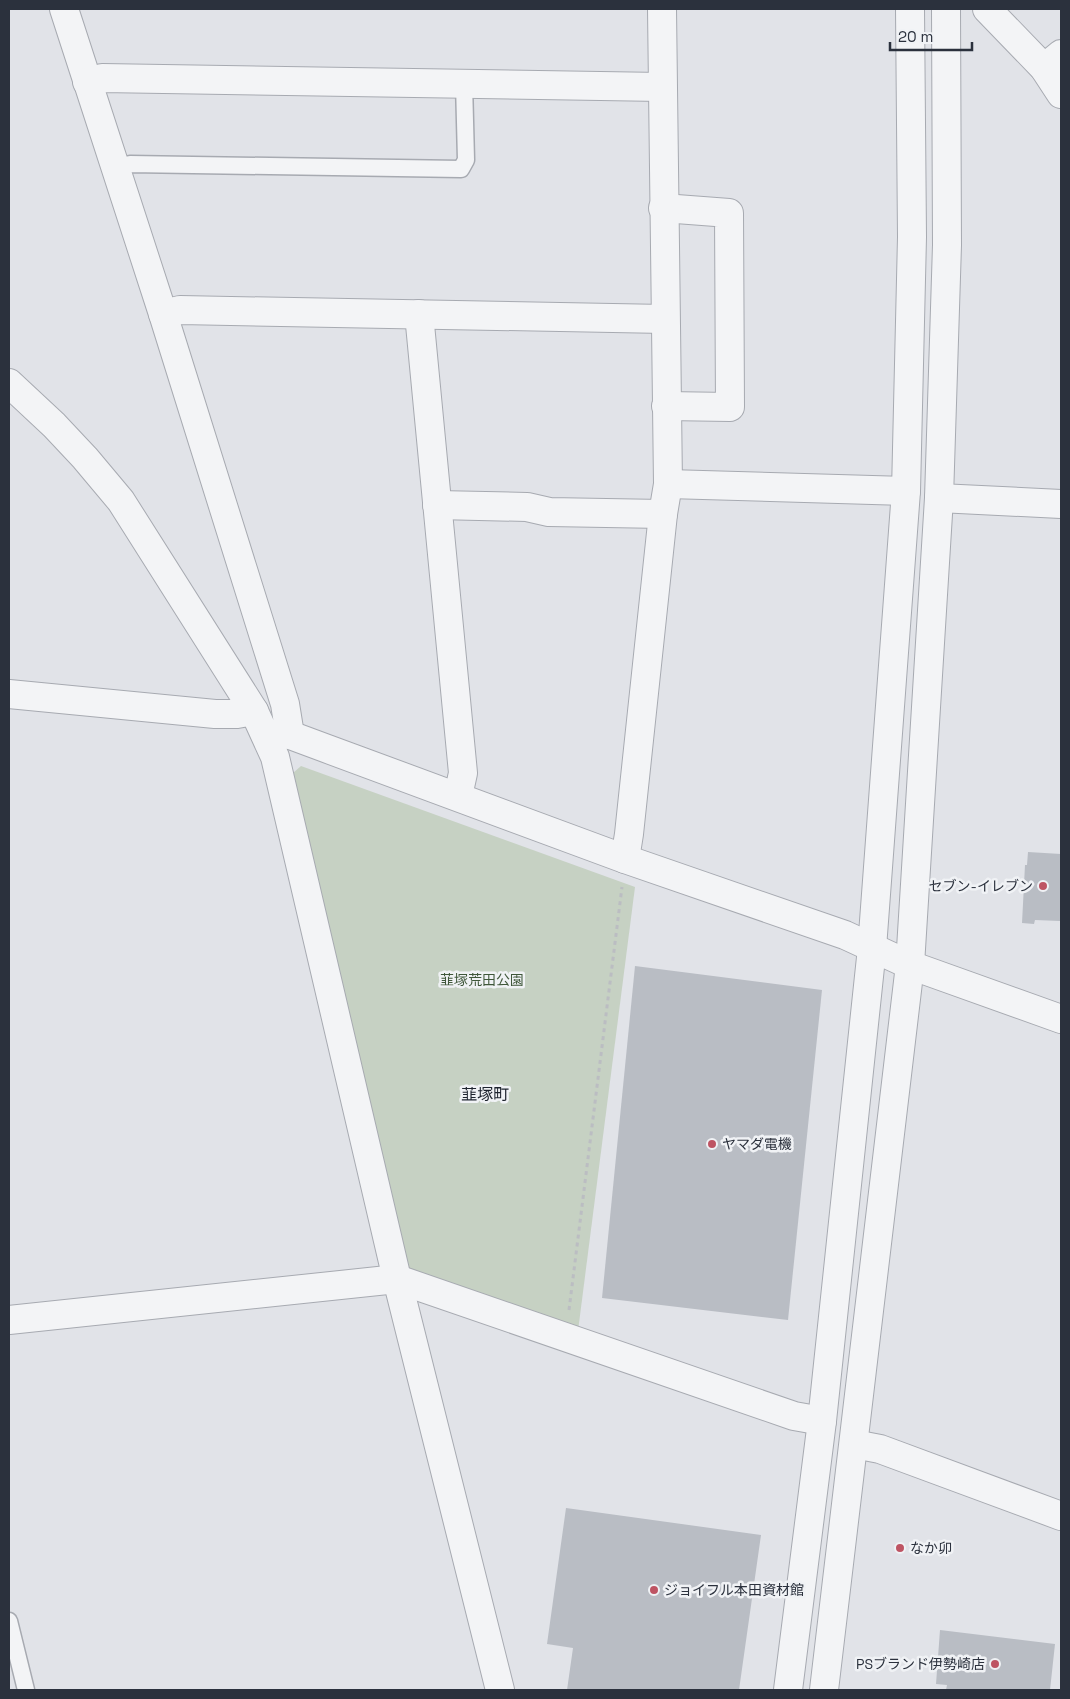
<svg xmlns="http://www.w3.org/2000/svg" width="1070" height="1699" font-family="'Space Grotesk','Noto Sans JP',sans-serif">
  <rect width="100%" height="100%" fill="#e1e3e8"/>
  <polygon fill="#c6d1c3" points="301,766 635,887 578,1331 405,1271 293,773"/>
  <g fill="#b9bdc4">
    <polygon points="1028,852 1061,854 1060,921 1035,920 1034,924 1022,923 1025,865 1027,865"/>
    <polygon points="635,966 822,990 788,1320 602,1298"/>
    <polygon points="566,1508 761,1535 739,1690 567,1690 573,1648 547,1644"/>
    <polygon points="940,1630 1055,1644 1050,1690 946,1690 947,1685 936,1684"/>
  </g>
  <g fill="none" stroke-linecap="round" stroke-linejoin="round">
    <defs>
      <g id="service">
        <polyline points="114,167 130,164 461,169 466,160 464,83"/>
        <polyline points="9,1621 26,1690"/>
      </g>
      <g id="minor">
        <polyline points="64,9 163,314 285,704 290,735"/>
        <polyline points="987,9 1044,68 1061,94"/>
        <polyline points="1044,68 1061,54"/>
        <polyline points="87,82 102,78 662,87"/>
        <polyline points="663,208 729,213 730,407 666,406"/>
        <polyline points="163,314 180,310 665,319"/>
        <polyline points="419,314 463,773 458,796"/>
        <polyline points="9,383 54,425 85,458 121,501 254,711 275,757 397,1279 500,1690"/>
        <polyline points="668,484 906,491"/>
        <polyline points="939,498 1061,504"/>
        <polyline points="437,505 527,507 549,512 663,514"/>
        <polyline points="625,859 629,834 663,514 668,484 662,9"/>
        <polyline points="910,965 1061,1019"/>
        <polyline points="9,1320 397,1279 794,1416 822,1421"/>
        <polyline points="854,1444 880,1449 1061,1516"/>
      </g>
      <g id="tertiary">
        <polyline points="9,694 215,714 237,714 254,711"/>
        <polyline points="265,733 290,735 325,748 625,859 845,935 910,965"/>
        <polyline points="788,1690 822,1421 872,948 906,491 912,237 910,9"/>
        <polyline points="824,1690 910,965 939,498 947,245 946,9"/>
      </g>
    </defs>
    <use href="#service" stroke="#a7aab1" stroke-width="19"/>
    <use href="#minor" stroke="#a7aab1" stroke-width="30"/>
    <use href="#tertiary" stroke="#a7aab1" stroke-width="30"/>
    <polyline stroke="#bbbdc2" stroke-width="3" stroke-dasharray="4 4" stroke-linecap="butt" points="569,1310 622,887"/>
    <use href="#service" stroke="#f3f4f6" stroke-width="16"/>
    <use href="#minor" stroke="#f3f4f6" stroke-width="28"/>
    <use href="#tertiary" stroke="#f3f4f6" stroke-width="28"/>
  </g>
  <g fill="#be5463" stroke="#f0f2f5" stroke-width="2">
    <circle cx="1043" cy="886" r="5"/>
    <circle cx="712" cy="1144" r="5"/>
    <circle cx="900" cy="1548" r="5"/>
    <circle cx="654" cy="1590" r="5"/>
    <circle cx="995" cy="1664" r="5"/>
  </g>
  <g text-anchor="middle" dominant-baseline="central" stroke-width="5" stroke-linejoin="round" paint-order="stroke">
    <g font-size="14" fill="#2b313d" stroke="#f0f2f5" text-anchor="start">
      <text x="1033" y="886" text-anchor="end">セブン-イレブン</text>
      <text x="722" y="1144">ヤマダ電機</text>
      <text x="910" y="1548">なか卯</text>
      <text x="664" y="1590">ジョイフル本田資材館</text>
      <text x="985" y="1664" text-anchor="end">PSブランド伊勢崎店</text>
    </g>
    <g font-size="14" fill="#3f573a" stroke="#f0f2f5">
      <text x="482" y="980">韮塚荒田公園</text>
    </g>
    <g font-size="16" fill="#1d232e" stroke="#f0f2f5">
      <text x="485" y="1094">韮塚町</text>
    </g>
  </g>
  <rect width="1070" height="1699" fill="none" stroke="#2b313d" stroke-width="20"/>
  <path d="M890 42v8h82v-8" fill="none" stroke="#2b313d" stroke-width="2.5"/>
  <text x="898" y="42" font-size="15" fill="#2b313d" stroke="#f0f2f5" stroke-width="4" paint-order="stroke">20 m</text>
</svg>
